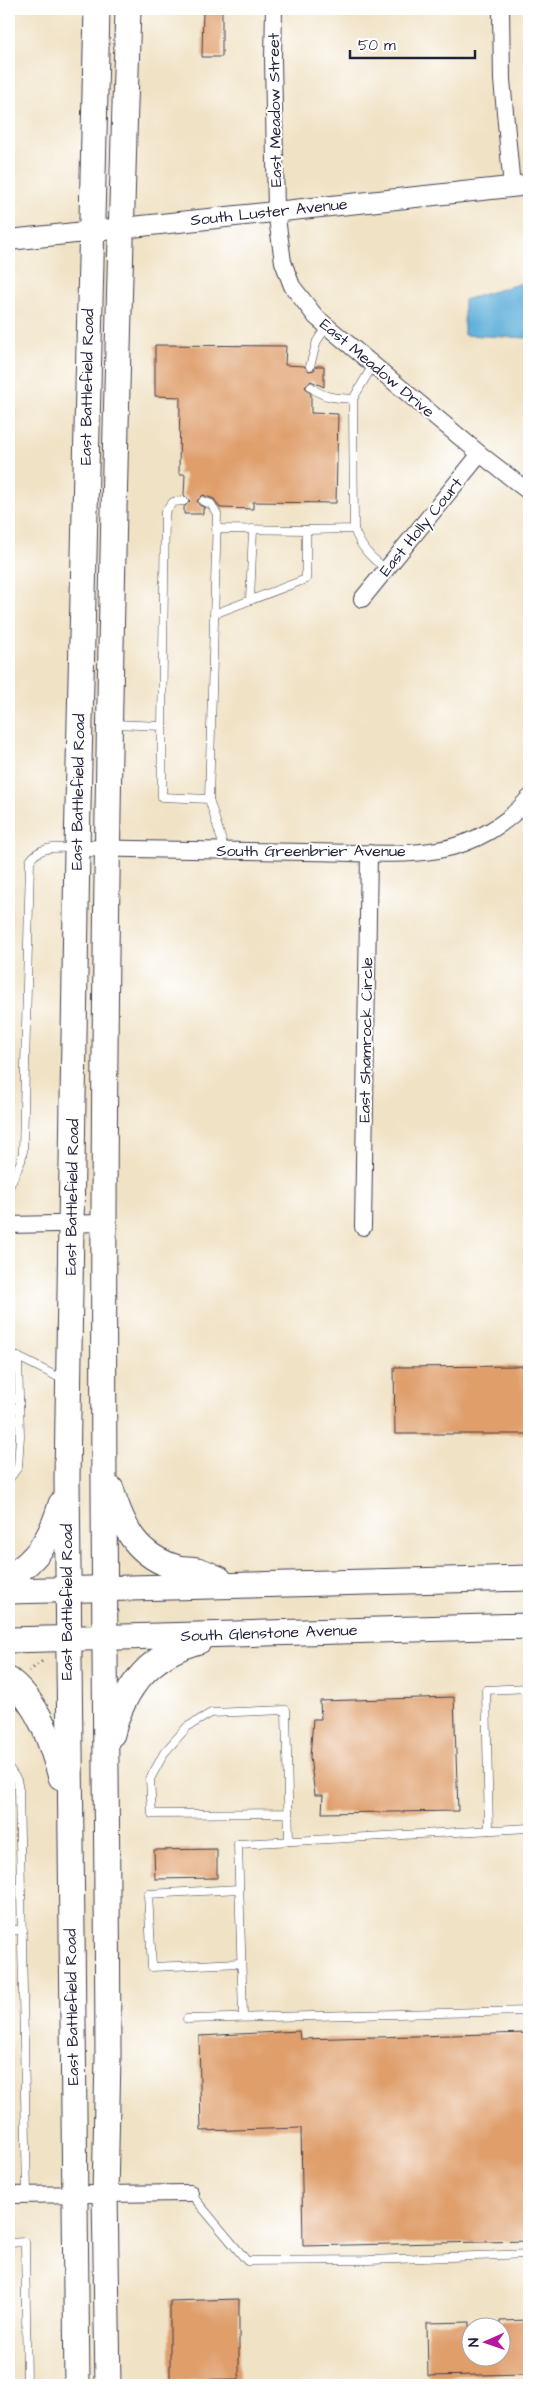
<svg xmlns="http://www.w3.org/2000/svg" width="538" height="2394" font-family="'Architects Daughter',sans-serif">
  <rect width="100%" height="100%" fill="#fff"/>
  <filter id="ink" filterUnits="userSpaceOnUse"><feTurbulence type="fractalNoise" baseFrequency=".02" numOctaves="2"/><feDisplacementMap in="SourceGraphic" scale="10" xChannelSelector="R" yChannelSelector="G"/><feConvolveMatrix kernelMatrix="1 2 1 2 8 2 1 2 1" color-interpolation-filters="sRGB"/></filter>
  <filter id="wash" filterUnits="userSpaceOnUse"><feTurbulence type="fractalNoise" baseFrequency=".0096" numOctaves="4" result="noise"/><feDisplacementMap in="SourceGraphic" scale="20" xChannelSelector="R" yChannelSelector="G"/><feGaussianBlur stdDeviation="1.12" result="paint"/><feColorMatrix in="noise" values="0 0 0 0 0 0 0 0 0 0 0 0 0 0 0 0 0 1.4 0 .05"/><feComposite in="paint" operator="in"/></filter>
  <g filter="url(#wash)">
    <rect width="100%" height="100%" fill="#f0e2c5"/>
    <polygon fill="#60b0da" stroke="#41698a" points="529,281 529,338 464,335 464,300"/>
    <g id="blocks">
      <g fill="#df9e6a">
        <polygon points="203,9 222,9 222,57 202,57"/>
        <polygon points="155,345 286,346 285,365 304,366 309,371 314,370 316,366 324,366 324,387 311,381 305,387 311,394 311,413 338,414 336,503 253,502 253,509 220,508 214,499 203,495 197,501 199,505 206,508 203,508 203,514 184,514 184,507 190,501 184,495 185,474 179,474 180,397 155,396"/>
        <polygon points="529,1366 529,1434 395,1434 394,1367"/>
        <polygon points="454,1697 458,1811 322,1813 323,1795 315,1795 310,1757 313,1719 321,1719 320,1701"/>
        <polygon points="217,1849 217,1878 155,1879 154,1850"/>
        <polygon points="299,2031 300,2039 529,2033 529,2241 303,2246 301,2128 201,2131 199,2036"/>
        <polygon points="239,2299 239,2379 170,2380 170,2301"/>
        <polygon points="529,2320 529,2374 428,2376 427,2323 470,2322 470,2356 500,2356 500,2321"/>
      </g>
    </g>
  </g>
  <g filter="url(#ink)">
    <use href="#blocks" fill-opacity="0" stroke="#413f50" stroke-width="1"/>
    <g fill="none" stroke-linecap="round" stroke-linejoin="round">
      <defs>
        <g id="service">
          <polyline points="310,366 317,341 327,326"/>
          <path d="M311,387C323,398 336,398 353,399"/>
          <polyline points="203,501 211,504 217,514 209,799"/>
          <path d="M354,529C361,548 370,557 386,569"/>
          <polyline points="306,530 354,529 353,399 373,365"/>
          <polyline points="250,600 253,529"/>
          <polyline points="214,614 306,579 306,530 216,529"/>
          <polyline points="114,724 162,726 162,797 209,799 225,851"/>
          <polyline points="162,726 165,512 173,502 184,501"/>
          <path d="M9,1187L21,1161L23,1151L30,861C39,845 58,848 74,848"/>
          <polyline points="9,1330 9,1337"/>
          <polyline points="9,1357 18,1357 64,1380"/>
          <polyline points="9,1398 19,1398"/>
          <polyline points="9,1408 19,1408"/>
          <polyline points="9,1479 18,1467 20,1436 18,1357"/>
          <polyline points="9,1768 17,1780 19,1790 27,2195"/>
          <path d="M288,1813L152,1814L150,1779L164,1753L187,1727L211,1713L286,1710C287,1754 288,1797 289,1841"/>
          <polyline points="489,1830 486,1690 529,1688"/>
          <polyline points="239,1889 148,1894 152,1967 241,1963"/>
          <polyline points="9,1930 23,1930"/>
          <polyline points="243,2017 238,1844 529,1828"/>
          <polyline points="187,2019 529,2011"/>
          <polyline points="190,2193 247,2261 369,2260 529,2254"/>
          <polyline points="9,2243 25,2242 27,2385"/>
        </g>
        <g id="minor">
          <polyline points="274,9 273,59 276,211 283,262 292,286 316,317 480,454 529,492"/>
          <polyline points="501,9 502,80 512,187"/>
          <polyline points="362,599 480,454"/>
          <path d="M77,848C153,850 229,851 305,852C349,852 395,857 438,850C474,844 506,825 529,798"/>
          <polyline points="9,1225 104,1223"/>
          <polyline points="363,1227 369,853"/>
          <polyline points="9,2195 190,2193"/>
        </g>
        <polyline id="tertiary" points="9,240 529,185"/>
        <g id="primary">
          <path d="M111,1489C123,1528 136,1556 178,1568C184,1569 191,1569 197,1570C205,1572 212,1576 219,1579"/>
          <path d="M9,1577C38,1560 52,1536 61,1504"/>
          <polyline points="9,1591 529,1578"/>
          <polyline points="9,1640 529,1626"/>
          <path d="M9,1680C39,1703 51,1742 61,1777"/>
          <path d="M112,1734C124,1686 151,1654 199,1641"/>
          <polyline points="77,2385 67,1479 77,848 97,9"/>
          <path d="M108,2385L105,2193L108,2057C107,1779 102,1501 104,1223C105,818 115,413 128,9"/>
        </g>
      </defs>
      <use href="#service" stroke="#413f50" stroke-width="9"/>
      <use href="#minor" stroke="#413f50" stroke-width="18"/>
      <use href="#tertiary" stroke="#413f50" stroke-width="22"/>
      <use href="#primary" stroke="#413f50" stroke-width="27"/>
      <polyline stroke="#413f50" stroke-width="3" stroke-dasharray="1 4" stroke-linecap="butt" points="29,1671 44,1660"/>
      <use href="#service" stroke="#fff" stroke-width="8"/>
      <use href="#minor" stroke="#fff" stroke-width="16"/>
      <use href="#tertiary" stroke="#fff" stroke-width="20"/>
      <use href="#primary" stroke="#fff" stroke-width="25"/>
    </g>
  </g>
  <g text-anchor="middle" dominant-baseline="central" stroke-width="4" stroke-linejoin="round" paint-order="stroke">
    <g font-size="16" fill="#22223b" stroke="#fff">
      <text transform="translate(275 110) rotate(-91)">East Meadow Street</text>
      <text transform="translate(269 212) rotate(-6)">South Luster Avenue</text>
      <text transform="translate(377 368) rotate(40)">East Meadow Drive</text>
      <text transform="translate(87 387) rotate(-89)">East Battlefield Road</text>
      <text transform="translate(421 527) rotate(-51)">East Holly Court</text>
      <text transform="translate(78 792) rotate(-89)">East Battlefield Road</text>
      <text x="311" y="851">South Greenbrier Avenue</text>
      <text transform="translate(366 1040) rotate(-89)">East Shamrock Circle</text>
      <text transform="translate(72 1197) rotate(-89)">East Battlefield Road</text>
      <text transform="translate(67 1602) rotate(-90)">East Battlefield Road</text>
      <text transform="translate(269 1633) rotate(-2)">South Glenstone Avenue</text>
      <text transform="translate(72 2007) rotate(-91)">East Battlefield Road</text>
    </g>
  </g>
  <rect width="538" height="2394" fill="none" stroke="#fff" stroke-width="30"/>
  <g transform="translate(486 2342) rotate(268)"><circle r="24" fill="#ffffff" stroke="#a7a7b1"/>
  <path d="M0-4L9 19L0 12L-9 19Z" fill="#b5179e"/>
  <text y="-8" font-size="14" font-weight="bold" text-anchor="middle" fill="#22223b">N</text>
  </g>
  <path d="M350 50v8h125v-8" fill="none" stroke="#22223b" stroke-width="2.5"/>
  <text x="358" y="50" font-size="15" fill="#22223b" stroke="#ffffff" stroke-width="4" paint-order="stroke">50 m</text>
</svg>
